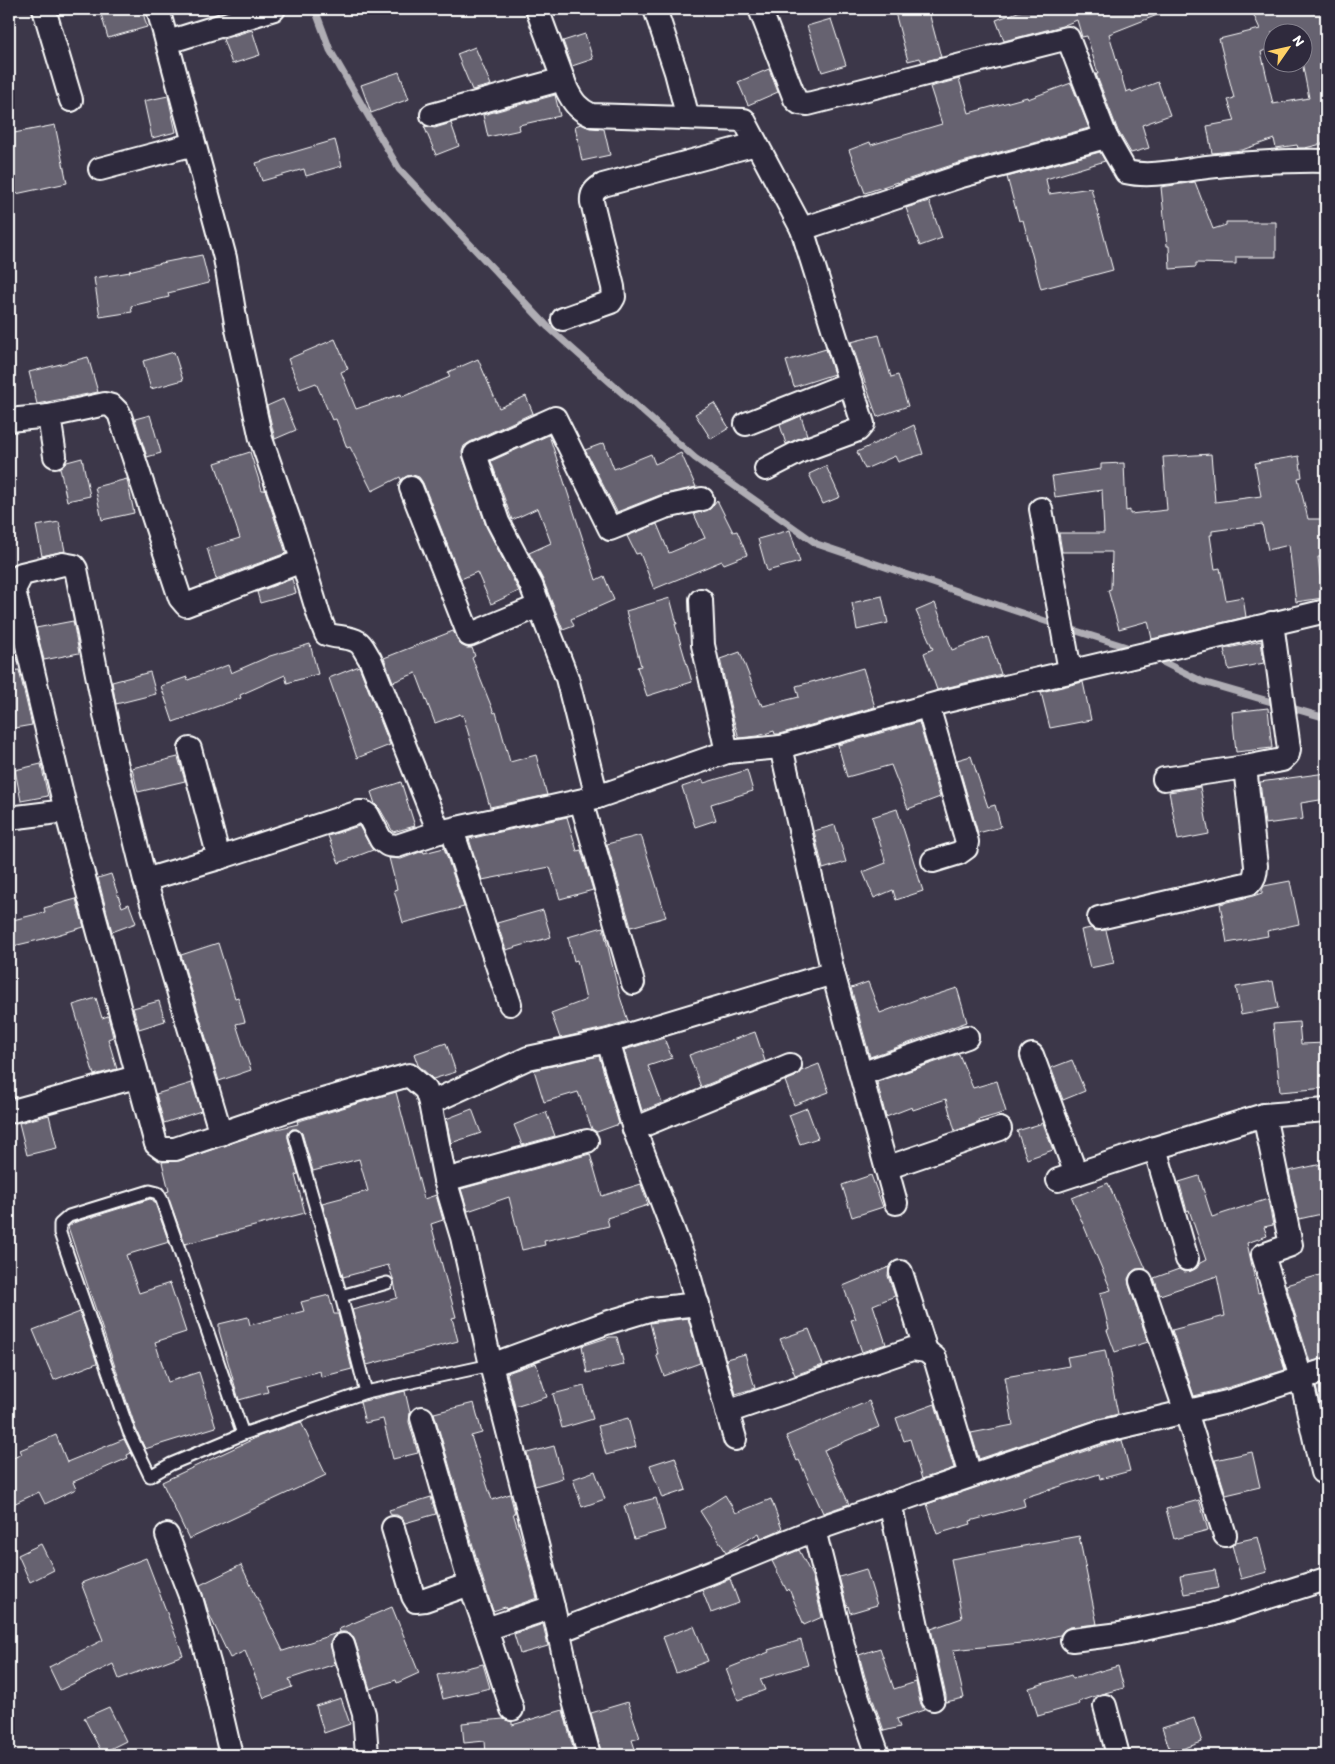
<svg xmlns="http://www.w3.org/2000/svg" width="1335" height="1764" font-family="Itim,sans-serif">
  <rect width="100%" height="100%" fill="#3c3749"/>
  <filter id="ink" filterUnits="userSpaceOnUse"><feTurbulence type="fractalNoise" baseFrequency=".02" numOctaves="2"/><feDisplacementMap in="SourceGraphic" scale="10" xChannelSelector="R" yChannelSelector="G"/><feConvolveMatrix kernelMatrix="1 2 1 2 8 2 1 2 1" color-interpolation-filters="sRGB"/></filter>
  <g filter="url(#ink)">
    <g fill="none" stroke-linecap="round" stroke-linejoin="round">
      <g stroke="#afadb4" stroke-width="7">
        <polyline points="316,12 330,50 399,169 548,327 695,458 817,544 1057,625"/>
        <polyline points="1067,628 1133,649"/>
        <polyline points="1155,658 1203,682 1326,718"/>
      </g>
    </g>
    <g fill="#666270" stroke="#fff" fill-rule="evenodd">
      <polygon points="119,9 142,9 147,27 108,38 101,14"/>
      <polygon points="894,9 928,9 941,57 922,62 920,58 908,61"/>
      <polygon points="1026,9 1169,9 1170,10 1109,34 1126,92 1131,90 1132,92 1158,82 1170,115 1142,125 1149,148 1131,153 1118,131 1096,74 1098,74 1087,36 1082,37 1077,20 1062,26 1004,41 996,20"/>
      <path d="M1251,9H1326V143L1305,148H1298L1297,145L1276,148L1274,139L1242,150L1212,153L1207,126L1235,121L1228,100L1234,98L1219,39L1260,29ZM1272,32H1302V62L1309,98L1273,104L1261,52L1272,47Z"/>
      <polygon points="831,19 846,65 822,72 807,26"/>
      <polygon points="252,30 260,55 232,64 223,39"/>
      <polygon points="585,34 593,59 572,66 563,41"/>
      <polygon points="475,47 491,85 472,90 457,54"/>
      <polygon points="769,69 778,92 748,105 738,82"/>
      <polygon points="399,72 409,99 371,113 361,85"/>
      <polygon points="959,79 969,113 1027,97 1028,99 1071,83 1089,128 955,164 897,183 897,182 865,193 849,150 870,142 871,145 942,124 930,87"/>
      <polygon points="555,95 560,116 519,125 520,130 488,137 483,115"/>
      <polygon points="168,96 176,132 152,138 144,101"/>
      <polygon points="451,123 459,146 436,155 424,126 435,128"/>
      <polygon points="581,124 590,128 604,129 610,155 582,161 575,126"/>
      <polygon points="55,125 67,183 11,195 9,186 9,134"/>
      <polygon points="335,140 342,166 306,176 304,169 262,181 256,163"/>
      <polygon points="1100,152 1105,161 1046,179 1049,194 1091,188 1113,270 1041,289 1023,220 1019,221 1007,177"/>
      <polygon points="1195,182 1213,229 1226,225 1226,222 1276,222 1276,257 1236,257 1236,264 1196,263 1196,267 1170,269 1169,246 1167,246 1161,187"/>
      <polygon points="929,201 942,238 920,246 906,208"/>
      <polygon points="202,255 209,283 168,293 169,297 131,306 132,312 100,317 94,278 130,272 129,271 161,263"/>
      <polygon points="879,335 891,377 898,375 908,406 877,417 851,342"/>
      <polygon points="335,339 348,369 341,372 356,409 401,394 402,397 450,377 448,372 478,359 499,408 526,396 533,413 470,442 464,446 462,452 463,458 486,526 519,591 491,604 477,572 461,579 423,483 419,477 413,475 407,476 401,480 400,477 372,491 350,447 347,448 336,419 332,420 316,383 300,389 288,359"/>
      <polygon points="826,349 834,374 794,387 786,361"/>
      <polygon points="174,352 183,380 151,389 143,361"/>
      <polygon points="88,357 98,392 37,404 29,372"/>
      <polygon points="283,399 296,430 275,439 267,406"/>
      <polygon points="714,403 729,428 711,439 695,414"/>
      <polygon points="150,415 161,453 147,457 135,419"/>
      <polygon points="801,416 807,435 786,444 780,425"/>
      <polygon points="914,425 923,454 898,462 895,456 865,469 857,452"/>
      <polygon points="549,435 596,580 604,576 614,600 571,619 574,626 563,630 543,580 529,553 551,543 538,508 512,520 491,461"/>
      <polygon points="604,443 614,469 651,454 655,464 681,453 696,487 660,495 617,512 585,450"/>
      <polygon points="250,452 262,490 265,490 286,553 216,579 207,548 240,538 215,463"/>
      <polygon points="1211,454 1215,502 1261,496 1255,463 1299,456 1302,477 1298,478 1308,519 1326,519 1326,557 1318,557 1323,598 1296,602 1289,545 1268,550 1262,524 1212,531 1212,535 1210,535 1215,569 1220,568 1226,600 1243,597 1246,617 1152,639 1148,621 1119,629 1108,590 1111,589 1112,552 1062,552 1059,533 1104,533 1102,490 1055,497 1052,476 1101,469 1101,464 1124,463 1126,511 1130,510 1130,514 1167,510 1163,457"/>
      <polygon points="82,458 90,496 67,501 60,468 67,462"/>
      <polygon points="826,466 840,497 823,504 809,474"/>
      <polygon points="127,479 134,513 102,520 95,487"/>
      <polygon points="717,500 733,532 737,531 747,555 724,564 722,561 654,589 640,553 636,554 627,536 657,524 669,553 705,538 694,514 710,509"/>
      <polygon points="59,522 65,551 42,556 36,526"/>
      <polygon points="790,530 800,562 767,571 758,539"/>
      <polygon points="292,579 296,593 260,603 257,592"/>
      <polygon points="882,596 888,623 857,630 852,603"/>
      <polygon points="670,598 677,624 675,624 692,682 647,696 637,667 641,666 626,611"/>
      <polygon points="935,603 952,650 988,637 1001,674 937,690 924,653 933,649 916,611"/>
      <polygon points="73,621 79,653 44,660 36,628"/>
      <polygon points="453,631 461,645 467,648 472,648 475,656 472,658 494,713 496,712 510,762 536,755 547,795 490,807 463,715 461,716 460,714 435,723 416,673 393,682 384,658"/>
      <polygon points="1261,641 1264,663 1229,670 1224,649"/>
      <polygon points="310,644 318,674 287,683 285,675 240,695 241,698 173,722 161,686 187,677 188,680 228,665 231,673 270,656"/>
      <polygon points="740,652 760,704 762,703 763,706 799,697 796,686 815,681 815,682 863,668 875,707 779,734 775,734 774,731 758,736 739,738 733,718 720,659"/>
      <polygon points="359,666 390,745 357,758 329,678"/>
      <polygon points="19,670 32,725 9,729 9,671"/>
      <polygon points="150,672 156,694 116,704 112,682"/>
      <polygon points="1083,682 1091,720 1050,728 1041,692"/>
      <polygon points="1268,708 1272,748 1236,752 1232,712"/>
      <polygon points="919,722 940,797 908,809 891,765 847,777 838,745"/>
      <polygon points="971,756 988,807 995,805 1001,827 978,833 957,760"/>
      <polygon points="178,757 185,781 138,792 132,768"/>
      <polygon points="41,764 48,796 21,801 15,770"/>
      <polygon points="747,770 753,791 711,804 716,820 695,827 682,787 703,780 704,783"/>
      <polygon points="1326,773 1326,799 1301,803 1303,819 1265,824 1260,782"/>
      <polygon points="401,782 415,826 393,832 380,809 375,804 371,792"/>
      <polygon points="1200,787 1209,834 1178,840 1169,792"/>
      <polygon points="897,809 923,891 896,900 893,890 874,898 863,872 886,863 872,817"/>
      <polygon points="567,817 577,851 581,850 593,890 560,899 550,867 482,880 469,839"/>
      <polygon points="835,825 846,862 823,869 814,831"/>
      <polygon points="359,826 373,850 339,863 328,836"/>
      <polygon points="641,835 666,917 631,927 607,844"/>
      <polygon points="444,848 464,907 403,923 394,890 397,889 389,858 401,859 423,851 424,853"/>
      <polygon points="111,874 122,907 129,904 136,923 112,932 98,878"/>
      <polygon points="1290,881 1299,924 1267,931 1268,936 1227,943 1220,904 1253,896 1262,893 1262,890 1264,886"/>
      <polygon points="76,899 84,927 43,939 9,947 9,921 45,912 44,908"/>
      <polygon points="543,910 551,937 506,950 497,923"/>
      <polygon points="603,927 620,997 628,1021 605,1028 560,1038 551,1013 586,1000 577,960 574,961 568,937"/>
      <polygon points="1091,928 1096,931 1106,930 1114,963 1090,968 1081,930"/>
      <polygon points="218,943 235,998 238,997 245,1022 236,1024 251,1070 219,1081 181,955"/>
      <polygon points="1273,981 1278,1008 1241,1015 1236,987"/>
      <polygon points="868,982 880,1013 923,997 923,999 957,988 967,1022 870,1057 851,988"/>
      <polygon points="96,998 102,1018 108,1016 113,1037 108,1039 117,1069 94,1075 73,1005"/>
      <polygon points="159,1001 165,1021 139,1029 133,1008"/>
      <polygon points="1299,1022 1301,1044 1326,1043 1326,1088 1280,1092 1273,1024"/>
      <polygon points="755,1032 765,1061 701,1087 689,1055"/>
      <polygon points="664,1038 672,1058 648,1066 662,1103 642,1111 624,1050"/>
      <polygon points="446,1043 456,1072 433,1079 418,1065 414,1054"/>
      <polygon points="959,1054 973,1088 997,1081 1006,1112 979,1120 980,1122 955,1131 946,1099 913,1110 912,1107 886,1117 877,1082"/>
      <polygon points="599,1056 619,1124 597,1132 592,1129 578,1092 544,1102 534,1070"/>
      <polygon points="1072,1060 1085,1091 1063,1100 1051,1068"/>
      <polygon points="819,1064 829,1092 794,1105 785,1081 795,1077 801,1071"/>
      <polygon points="192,1083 201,1111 164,1123 156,1094"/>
      <polygon points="396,1092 424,1199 436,1195 443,1220 431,1224 456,1317 452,1318 458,1341 367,1365 352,1310 397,1298 394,1281 388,1265 343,1277 322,1203 368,1191 359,1159 313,1171 302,1133 297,1129 292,1129 288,1134 288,1138 298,1174 295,1175 305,1213 185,1244 166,1192 169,1191 162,1162 179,1161 264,1132 298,1124 297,1121 299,1121"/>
      <polygon points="807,1108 818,1138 800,1144 789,1115"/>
      <polygon points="472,1109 481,1133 451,1143 446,1119"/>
      <polygon points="546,1112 555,1136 522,1145 514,1125"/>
      <polygon points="49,1115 57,1148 27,1155 19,1123"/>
      <polygon points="1043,1123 1053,1150 1027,1159 1017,1131"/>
      <polygon points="590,1154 602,1196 641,1184 648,1205 607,1218 609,1226 544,1241 545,1245 522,1250 509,1197 468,1211 461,1189"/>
      <polygon points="1322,1164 1326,1183 1326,1185 1322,1186 1326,1213 1299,1219 1289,1171"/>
      <polygon points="871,1175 883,1207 852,1217 842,1185"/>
      <polygon points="1199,1176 1212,1217 1268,1199 1273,1225 1264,1227 1267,1236 1247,1243 1258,1293 1261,1292 1285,1370 1223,1389 1194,1396 1172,1330 1225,1316 1217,1276 1160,1295 1154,1278 1179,1269 1184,1272 1191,1271 1197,1268 1200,1263 1206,1260 1189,1210 1187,1211 1179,1182"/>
      <polygon points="1108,1183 1146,1269 1136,1269 1131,1273 1128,1279 1129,1285 1148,1342 1115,1352 1107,1330 1109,1329 1100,1293 1111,1290 1072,1198"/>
      <polygon points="150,1199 153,1200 155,1203 169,1242 126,1255 139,1293 170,1283 186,1332 155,1342 168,1382 199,1372 216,1427 145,1449 136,1429 68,1227 73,1223"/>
      <polygon points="889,1267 888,1276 895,1296 873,1305 886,1344 862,1352 851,1320 856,1319 843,1286"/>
      <polygon points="1323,1274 1326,1285 1326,1357 1310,1362 1286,1285"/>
      <polygon points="329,1295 334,1314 338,1314 352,1369 321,1377 320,1371 266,1385 268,1392 239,1400 219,1331 219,1324 248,1317 250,1325 304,1311 301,1302"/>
      <polygon points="80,1312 97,1363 54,1380 33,1330"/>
      <polygon points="688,1318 700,1363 664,1376 656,1354 658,1354 650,1323"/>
      <polygon points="809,1329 823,1365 795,1375 780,1339"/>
      <polygon points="610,1337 617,1337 624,1365 587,1373 582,1346"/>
      <polygon points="1105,1350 1118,1414 1095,1420 979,1459 971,1433 1013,1425 1005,1377 1069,1366 1067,1357"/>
      <polygon points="745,1354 755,1388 736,1394 726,1359"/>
      <polygon points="536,1363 547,1397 515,1407 507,1373"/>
      <polygon points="1326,1384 1326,1431 1316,1387"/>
      <polygon points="584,1386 593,1419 562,1428 553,1394"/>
      <polygon points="405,1391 410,1413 409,1422 418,1453 393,1459 383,1419 365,1423 360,1402"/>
      <polygon points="869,1401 879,1427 824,1450 849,1504 823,1513 799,1460 797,1461 786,1436"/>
      <polygon points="474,1403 482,1433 471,1436 492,1500 510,1494 515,1513 513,1513 525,1552 537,1598 506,1609 505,1607 493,1611 483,1580 434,1413"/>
      <polygon points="935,1404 954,1468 922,1479 910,1439 904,1441 896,1418"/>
      <polygon points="628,1418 636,1447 606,1455 598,1426"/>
      <polygon points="301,1422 326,1475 189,1539 162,1482 260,1436"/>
      <polygon points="56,1435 67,1462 124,1439 131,1453 127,1455 128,1458 73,1482 76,1489 45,1504 39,1492 9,1506 9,1460 22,1454 20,1450"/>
      <polygon points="1122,1440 1130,1471 1100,1479 1099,1474 1023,1498 1025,1506 970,1521 971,1524 937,1534 927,1504 1103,1445"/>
      <polygon points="554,1446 563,1478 535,1486 527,1453"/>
      <polygon points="1252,1452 1260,1487 1226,1495 1215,1460"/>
      <polygon points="675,1457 686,1490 662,1498 650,1465"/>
      <polygon points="595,1471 605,1499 582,1507 573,1479"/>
      <polygon points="725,1495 736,1513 771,1499 782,1529 761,1538 759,1533 726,1552 700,1511"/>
      <polygon points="431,1497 436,1514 405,1523 402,1518 397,1515 391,1515 389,1510"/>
      <polygon points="656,1498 665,1530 634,1539 624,1506"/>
      <polygon points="1199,1500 1208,1530 1174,1539 1166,1509"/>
      <polygon points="1079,1536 1097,1624 1070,1627 1064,1630 1060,1635 1031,1642 953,1650 964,1698 946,1702 946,1696 931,1629 962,1618 951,1559"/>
      <polygon points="1258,1537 1267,1572 1241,1579 1232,1545 1236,1542"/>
      <polygon points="41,1544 54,1570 30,1582 18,1555"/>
      <polygon points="799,1550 812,1576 822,1617 804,1625 789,1589 787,1591 772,1561"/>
      <polygon points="146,1558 183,1655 119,1679 113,1664 60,1690 49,1667 103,1640 81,1583"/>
      <polygon points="241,1565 283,1651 340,1632 339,1629 392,1607 419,1673 397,1683 396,1680 370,1689 355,1641 352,1635 345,1632 340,1632 334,1636 330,1643 335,1664 289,1679 292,1687 264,1698 245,1651 230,1658 209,1614 200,1585"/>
      <polygon points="866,1569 877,1605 850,1613 848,1606 847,1607 839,1577"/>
      <polygon points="1215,1570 1219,1588 1184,1594 1180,1576"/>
      <polygon points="730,1579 739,1603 711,1613 702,1590"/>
      <polygon points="543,1624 548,1646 520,1654 514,1634"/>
      <polygon points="694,1626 708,1661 676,1673 663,1637"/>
      <polygon points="801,1640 808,1665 760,1679 765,1690 738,1700 726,1669 769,1652 768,1650"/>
      <polygon points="880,1648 894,1689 916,1682 920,1702 924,1710 897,1719 900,1727 884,1731 865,1677 859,1655"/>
      <polygon points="483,1664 490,1688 443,1699 437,1675"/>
      <polygon points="1118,1666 1124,1688 1101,1694 1079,1702 1080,1704 1038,1716 1029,1688 1071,1675 1073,1679"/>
      <polygon points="341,1698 350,1724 324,1733 316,1706"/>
      <polygon points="628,1702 640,1738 632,1740 637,1755 602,1755 591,1713"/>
      <polygon points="109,1707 126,1741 102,1753 84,1718"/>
      <polygon points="563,1710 575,1755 486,1755 485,1741 464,1743 462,1723 503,1719 512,1722 512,1725"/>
      <polygon points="1194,1718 1202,1742 1171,1753 1162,1728"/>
    </g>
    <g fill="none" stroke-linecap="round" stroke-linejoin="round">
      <defs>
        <g id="lane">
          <polyline points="295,1136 341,1296 366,1392"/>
          <polyline points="341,1296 387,1283"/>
          <polyline points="243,1434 162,1200 158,1193 150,1191 69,1216 60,1224 60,1233 129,1432 150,1476 171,1464 243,1434 366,1392 491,1365"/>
        </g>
        <g id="street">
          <polyline points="44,9 71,100"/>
          <path d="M158,9L225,258L237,329L261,439L295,537L319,616L326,634C336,638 349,636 358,642C363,645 366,654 370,659L439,832"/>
          <path d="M537,9L567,90C573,102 578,109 591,115L744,120L802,229"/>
          <polyline points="655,9 676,72 688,118"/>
          <path d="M760,9L795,99L799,103L808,104L1068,38L1106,137L1126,172C1151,178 1181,170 1207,167C1246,163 1286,160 1326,161"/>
          <polyline points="168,42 274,9"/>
          <polyline points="432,115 563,79"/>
          <polyline points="100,169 194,144"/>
          <path d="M563,319L611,302L614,297L613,287L592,202C591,193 595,189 603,185L756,144"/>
          <polyline points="49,416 55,456"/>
          <polyline points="9,420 49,416 105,404 112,406 119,413 180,598 186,605 302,561"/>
          <polyline points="746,424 850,383"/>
          <polyline points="766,469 801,451 858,430 863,424 802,229 958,177 1106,137"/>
          <polyline points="411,488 469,635 539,606"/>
          <polyline points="1041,509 1070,671"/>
          <polyline points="701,600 703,645 727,752"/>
          <polyline points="928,706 967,842 966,848 959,853 933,861"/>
          <polyline points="190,749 219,858"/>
          <polyline points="1164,779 1245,767 1282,760 1288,754 1289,749 1272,623"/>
          <polyline points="597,797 567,678 531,585 498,522 475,454 555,418 610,529 665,507 702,499"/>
          <polyline points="581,801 633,983"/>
          <polyline points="66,811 14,590 22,574 63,564 74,566 76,569 109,734 145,880 221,1134"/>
          <polyline points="9,818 66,811 156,1144 163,1149 175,1149 295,1108 409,1075 426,1090 430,1103 445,1180 462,1237 491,1365 553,1607 573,1697 589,1755"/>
          <polyline points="452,830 510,1004"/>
          <polyline points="145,880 219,858 359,812 364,812 368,815 381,840 388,845 397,846 439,832 597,797 727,752 781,747 938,703 1326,611"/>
          <path d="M1099,918L1250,883C1255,878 1256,873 1256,866L1245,767"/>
          <polyline points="833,973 896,1203"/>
          <polyline points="608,1041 833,973 781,747"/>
          <polyline points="1032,1055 1076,1174"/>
          <polyline points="861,1074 967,1037"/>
          <polyline points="430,1103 528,1058 608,1041 634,1129 686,1264 735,1439"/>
          <polyline points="9,1112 136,1077"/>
          <polyline points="1264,1115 1291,1245 1263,1255 1301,1378 1322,1472"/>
          <polyline points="634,1129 790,1065"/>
          <polyline points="1155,1148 1187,1259"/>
          <polyline points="886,1168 1000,1129"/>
          <polyline points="445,1180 587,1141"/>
          <polyline points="1058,1180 1155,1148 1264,1115 1326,1110"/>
          <polyline points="901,1272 926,1351"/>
          <polyline points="1141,1281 1186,1412 1225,1535"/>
          <polyline points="491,1365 606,1323 652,1309 698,1304"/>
          <polyline points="727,1412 912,1349 926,1351 935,1358 970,1475"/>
          <polyline points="422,1418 470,1584 486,1629 553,1607"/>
          <polyline points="890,1503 933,1699"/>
          <polyline points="393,1528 413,1596 416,1601 425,1600 470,1584"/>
          <polyline points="814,1530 852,1681 878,1755"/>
          <polyline points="167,1535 191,1598 211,1670 231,1755"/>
          <polyline points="486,1629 512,1709"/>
          <polyline points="559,1631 709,1573 814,1530 932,1489 1099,1432 1227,1402 1326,1370"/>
          <polyline points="1072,1640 1120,1634 1211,1615 1326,1579"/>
          <polyline points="343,1645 364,1714 367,1755"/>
          <polyline points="1105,1706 1118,1755"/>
        </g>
      </defs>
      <use href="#lane" stroke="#fff" stroke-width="15"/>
      <use href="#street" stroke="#fff" stroke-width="26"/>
      <use href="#lane" stroke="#2f2a3d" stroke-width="11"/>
      <use href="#street" stroke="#2f2a3d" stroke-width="22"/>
    </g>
  </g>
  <rect width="1335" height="1764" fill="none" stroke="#2f2a3d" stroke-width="30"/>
  <rect x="15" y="15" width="1305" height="1734" fill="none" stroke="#fff" stroke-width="2" filter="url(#ink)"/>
  <g transform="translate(1288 48) rotate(56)"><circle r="24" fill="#2f2a3d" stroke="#827f8b"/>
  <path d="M0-4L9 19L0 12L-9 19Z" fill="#ffd166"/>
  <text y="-8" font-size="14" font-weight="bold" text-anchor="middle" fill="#ffffff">N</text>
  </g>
</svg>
